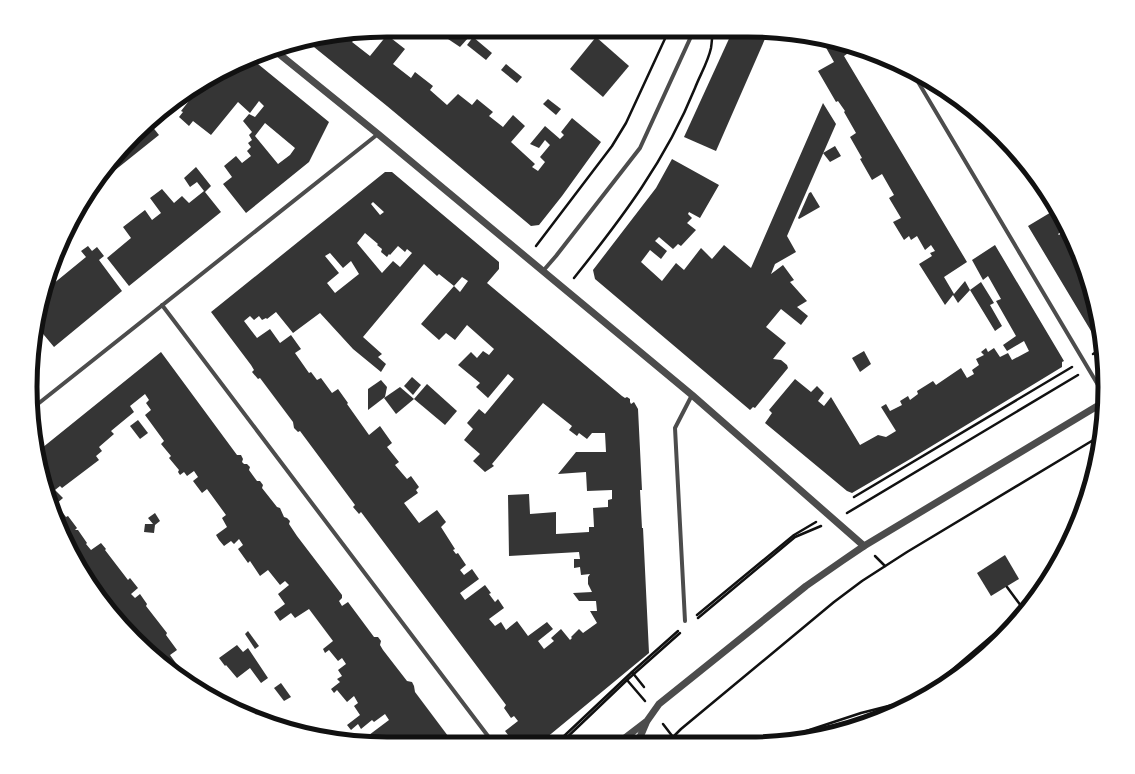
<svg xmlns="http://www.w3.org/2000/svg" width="1135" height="774" font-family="'Libre Baskerville',serif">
  <rect width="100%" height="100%" fill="#fff"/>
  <g fill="#353535" fill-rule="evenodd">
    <polygon points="455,30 461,30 469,37 460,47 448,39"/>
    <polygon points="733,30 768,32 716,151 684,137"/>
    <polygon points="358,35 352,42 370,56 387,35 405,49 393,64 411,78 415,72 433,86 430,90 447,105 458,94 472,105 477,99 493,112 489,116 503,127 513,115 525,126 511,142 535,164 532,167 538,171 545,162 540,157 550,145 545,140 539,148 530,144 545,126 560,139 564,135 561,132 572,118 601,142 562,196 539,225 531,226 387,106 309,43"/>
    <polygon points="473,37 492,53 486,60 467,45"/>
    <polygon points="596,37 629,66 603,97 570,69"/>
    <polygon points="815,37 854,49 844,56 967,262 944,277 954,294 965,281 970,290 958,303 953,295 945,305 919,264 932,256 930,253 935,251 931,245 925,250 917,236 911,240 909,236 904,240 893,222 901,218 889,198 894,195 882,174 872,180 860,159 862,158 850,137 856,133 844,112 845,111 838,101 836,102 818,71 834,62 824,44 821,46"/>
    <path d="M252,59L329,122L309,162L246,213L223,184L232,177L224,166L236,156L242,163L251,156L247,151L251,147L248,143L252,140L249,135L252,132L243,121L249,114L255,117L264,106L259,101L250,113L238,102L211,135L193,121L189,126L179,117L183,112L181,111L203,83ZM265,123L295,148L290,155L278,164L255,136Z"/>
    <polygon points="506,64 522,77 517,83 501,70"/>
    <polygon points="548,99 561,109 556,115 543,104"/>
    <polygon points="823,103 836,124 787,236 796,252 775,264 771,274 783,265 794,280 790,282 807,301 797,307 808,316 801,325 781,309 766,327 786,343 773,359 781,360 787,365 788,368 755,408 753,407 750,410 595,279 593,270 656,188 672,159 719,185 700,218 689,212 688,214 692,218 687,223 696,230 681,246 678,244 673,249 659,237 655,241 667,251 661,259 650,250 641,262 662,281 676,263 684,270 701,248 712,259 724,245 751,268"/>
    <polygon points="173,105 175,106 163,121 160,117"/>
    <polygon points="151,125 159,135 94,187 104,169"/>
    <polygon points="835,146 841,156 830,162 823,153"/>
    <polygon points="196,167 211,186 205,192 221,212 129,286 107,258 131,238 123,227 145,210 152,220 161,213 150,198 162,189 174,203 182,196 189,203 204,191 197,182 190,187 184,178"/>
    <path d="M385,172H392L499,262V269L487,283L622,396L625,398L627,397L630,399V402L631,404L634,402L638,409L642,490H640L642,528H643L649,653L540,743L515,744L505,731L518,721L514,716L511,718L504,708L506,705L482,673L361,512L359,514L353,507L355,505L300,431L298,432L294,428L293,422L260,378L258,379L252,372L254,370L251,365L211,312ZM373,202L384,212L380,215L371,204ZM365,233L378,244L377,245L382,249L381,252L387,257L389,254L390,255L398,246L405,252L407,249L412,253L400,267L393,261L382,273L357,243ZM330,253L343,268L351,261L359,274L335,293L327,283L339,273L325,256ZM424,264L437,276L439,274L454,286L462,277L468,281L460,292L454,286L421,324L439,340L446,333L455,340L467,325L494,349L489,355L483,351L477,358L471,352L458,365L480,383L476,387L488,398L508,374L514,379L485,414L479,409L467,423L473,429L464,440L480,454L473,461L485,472L494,466L492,464L543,403L572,426L569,430L577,436L579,433L587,439L592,433H605L606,452H576L558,474L586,472L587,491L612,490V499L608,500V507L593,508L594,527H589V532L556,534V512L530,514L529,494L508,495L509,556L579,552L580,559H574V568L580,567L581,575L590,574L588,577V584L592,592L573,593L579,601H596L597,611H590L597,623L583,633L579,629L571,637L572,638L570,640L561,629L551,638L554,641L544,649L538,641L553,629L547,622L528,636L517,621L506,630L501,622L495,626L489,619L504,608L498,599L495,602L489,594L491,593L485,585L465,600L460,593L479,579L472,569L464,575L460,570L466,565L458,553L456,554L453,550L455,549L441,527L446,522L437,510L419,523L404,503L418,493L416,490L419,487L411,476L407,479L395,465L399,462L387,447L392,443L380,426L369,435L347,404L348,403L338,389L332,393L321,378L317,380L311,372L309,373L295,353L301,349L291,335L280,343L270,329L257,338L244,321L250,316L254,320L259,316L262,320L266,318L267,319L276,312L293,333L320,313L353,349L381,372L386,364L378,357L382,354L363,337Z"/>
    <polygon points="811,192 820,207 799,219 798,218 809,193"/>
    <polygon points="1053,211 1064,230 1058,234 1059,235 1064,231 1067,237 1072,239 1076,246 1075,250 1081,260 1085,274 1083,275 1085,279 1086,278 1098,317 1100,340 1097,341 1028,226"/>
    <polygon points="995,245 1064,361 1062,362 1062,367 912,458 852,493 847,491 765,423 772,413 769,410 795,379 811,392 817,386 824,393 818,401 824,406 831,397 860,445 878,435 886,437 896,431 881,407 886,404 890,411 902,405 900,401 908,396 910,400 918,394 917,391 933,381 936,385 961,368 967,378 974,374 972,370 979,365 976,359 984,355 981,352 986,348 988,352 994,348 1000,357 1008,353 1012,360 1029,351 1024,341 1007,351 1003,345 1016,336 996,301 1001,299 988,276 983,280 972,260"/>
    <polygon points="88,246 92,251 97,247 104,256 99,260 122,291 54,347 39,329 44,307 49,303 46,299 51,294 48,290 50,279 53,284 86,257 81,251"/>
    <polygon points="981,282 994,303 990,305 1002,326 995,331 970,290"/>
    <polygon points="864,351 871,364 860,372 852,358"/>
    <polygon points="34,352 39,359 31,366 31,363"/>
    <polygon points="161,352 237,455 241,455 243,459 242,462 244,464 247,464 250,467 249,470 257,481 260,481 263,485 262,488 277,507 280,508 284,517 287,518 290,521 289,524 297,536 342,595 342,598 339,601 342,606 348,602 374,637 378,637 381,641 380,645 383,650 407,681 412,682 414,686 415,692 454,744 399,744 401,743 398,737 388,744 361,741 389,720 385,714 374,722 372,720 361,729 358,724 351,730 347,725 360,715 354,706 358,703 354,696 347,702 337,690 334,693 331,689 340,682 337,679 342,676 338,670 346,664 342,658 338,661 329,650 325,653 323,649 333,641 309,609 295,618 291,613 280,621 274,612 285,604 278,594 289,585 285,581 280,585 268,570 260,576 250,561 248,563 238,549 243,545 239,539 234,544 231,541 224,546 219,540 216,535 227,527 222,518 226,515 207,489 202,493 193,481 198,477 194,471 187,476 184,472 180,475 178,472 179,470 169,458 171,456 161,444 164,441 145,415 151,410 146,403 149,400 145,394 130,406 134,412 111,431 114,434 99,447 102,451 96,456 99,460 62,488 60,486 55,490 63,498 55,505 37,457 37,452"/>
    <polygon points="412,377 421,385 413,395 404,386"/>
    <polygon points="381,380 387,387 385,397 368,410 368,389"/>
    <polygon points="427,384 457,411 445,425 414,399"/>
    <polygon points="400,387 414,399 396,414 384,398"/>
    <polygon points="138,420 148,433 140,439 130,426"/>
    <polygon points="60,509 66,517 68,516 77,528 75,530 78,530 87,543 86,544 91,550 101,543 106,549 105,550 128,580 130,578 138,588 131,594 135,598 140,594 147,604 146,606 167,633 166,635 177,650 170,655 181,670 179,671 135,640 78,565 57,511"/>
    <polygon points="155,513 160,521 155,525 154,533 144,532 145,524 153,524 148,518"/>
    <polygon points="1005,555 1019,579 991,596 977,573"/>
    <polygon points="248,631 259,646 255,649 245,634"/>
    <polygon points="237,645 243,652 248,648 268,678 261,683 250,668 237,678 226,665 225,666 219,658"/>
    <polygon points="281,683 291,697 284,701 274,688"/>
    <polygon points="216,693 224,703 223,703 213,696"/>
  </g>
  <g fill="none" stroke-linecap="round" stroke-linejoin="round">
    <g stroke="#111" stroke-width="2.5">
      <polyline points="536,246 612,146 626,123 669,30"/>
      <path d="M574,278C622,218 666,160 695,88C700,75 708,62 711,48C712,42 712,36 713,30"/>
      <polyline points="1093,354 1101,349"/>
      <polyline points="854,497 1072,367"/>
      <polyline points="847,513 1078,375"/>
      <polyline points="875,556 885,566"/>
      <polyline points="1007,587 1024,610"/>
      <polyline points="697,615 794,535 816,522"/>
      <polyline points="698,618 795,537 821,526"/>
      <polyline points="627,680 645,701"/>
      <polyline points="644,687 632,672 678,631"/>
      <polyline points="919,698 999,630 1018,618"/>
      <polyline points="663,724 673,737"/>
      <polyline points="773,742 861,713 920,698"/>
      <polyline points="554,744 556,742 562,743 563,737 632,672"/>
      <polyline points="560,744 627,680 680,633"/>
      <polyline points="666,744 681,729 834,602 862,581 907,552 1100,436"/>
    </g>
    <g stroke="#4c4c4c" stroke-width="4">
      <polyline points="911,70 1104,395"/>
      <polyline points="543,271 556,256 640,148 694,30"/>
      <polyline points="162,305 494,744"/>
      <polyline points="34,407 378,134"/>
      <polyline points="685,621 675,428 692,395"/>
    </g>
    <g stroke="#4c4c4c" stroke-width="7">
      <polyline points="273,49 378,134 692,395 864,546"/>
      <polyline points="617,744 647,721 659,704 806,586 842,561 864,546 1104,402"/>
      <polyline points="637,744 646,723"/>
    </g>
  </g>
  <path d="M0 0H1135V774H0ZM387 37H748A350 350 0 0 1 1098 387V387A350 350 0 0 1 748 737H387A350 350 0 0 1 37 387V387A350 350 0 0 1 387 37Z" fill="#fff" fill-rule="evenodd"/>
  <path fill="none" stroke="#111" stroke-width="5" d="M387 37H748A350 350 0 0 1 1098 387V387A350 350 0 0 1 748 737H387A350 350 0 0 1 37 387V387A350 350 0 0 1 387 37Z"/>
</svg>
